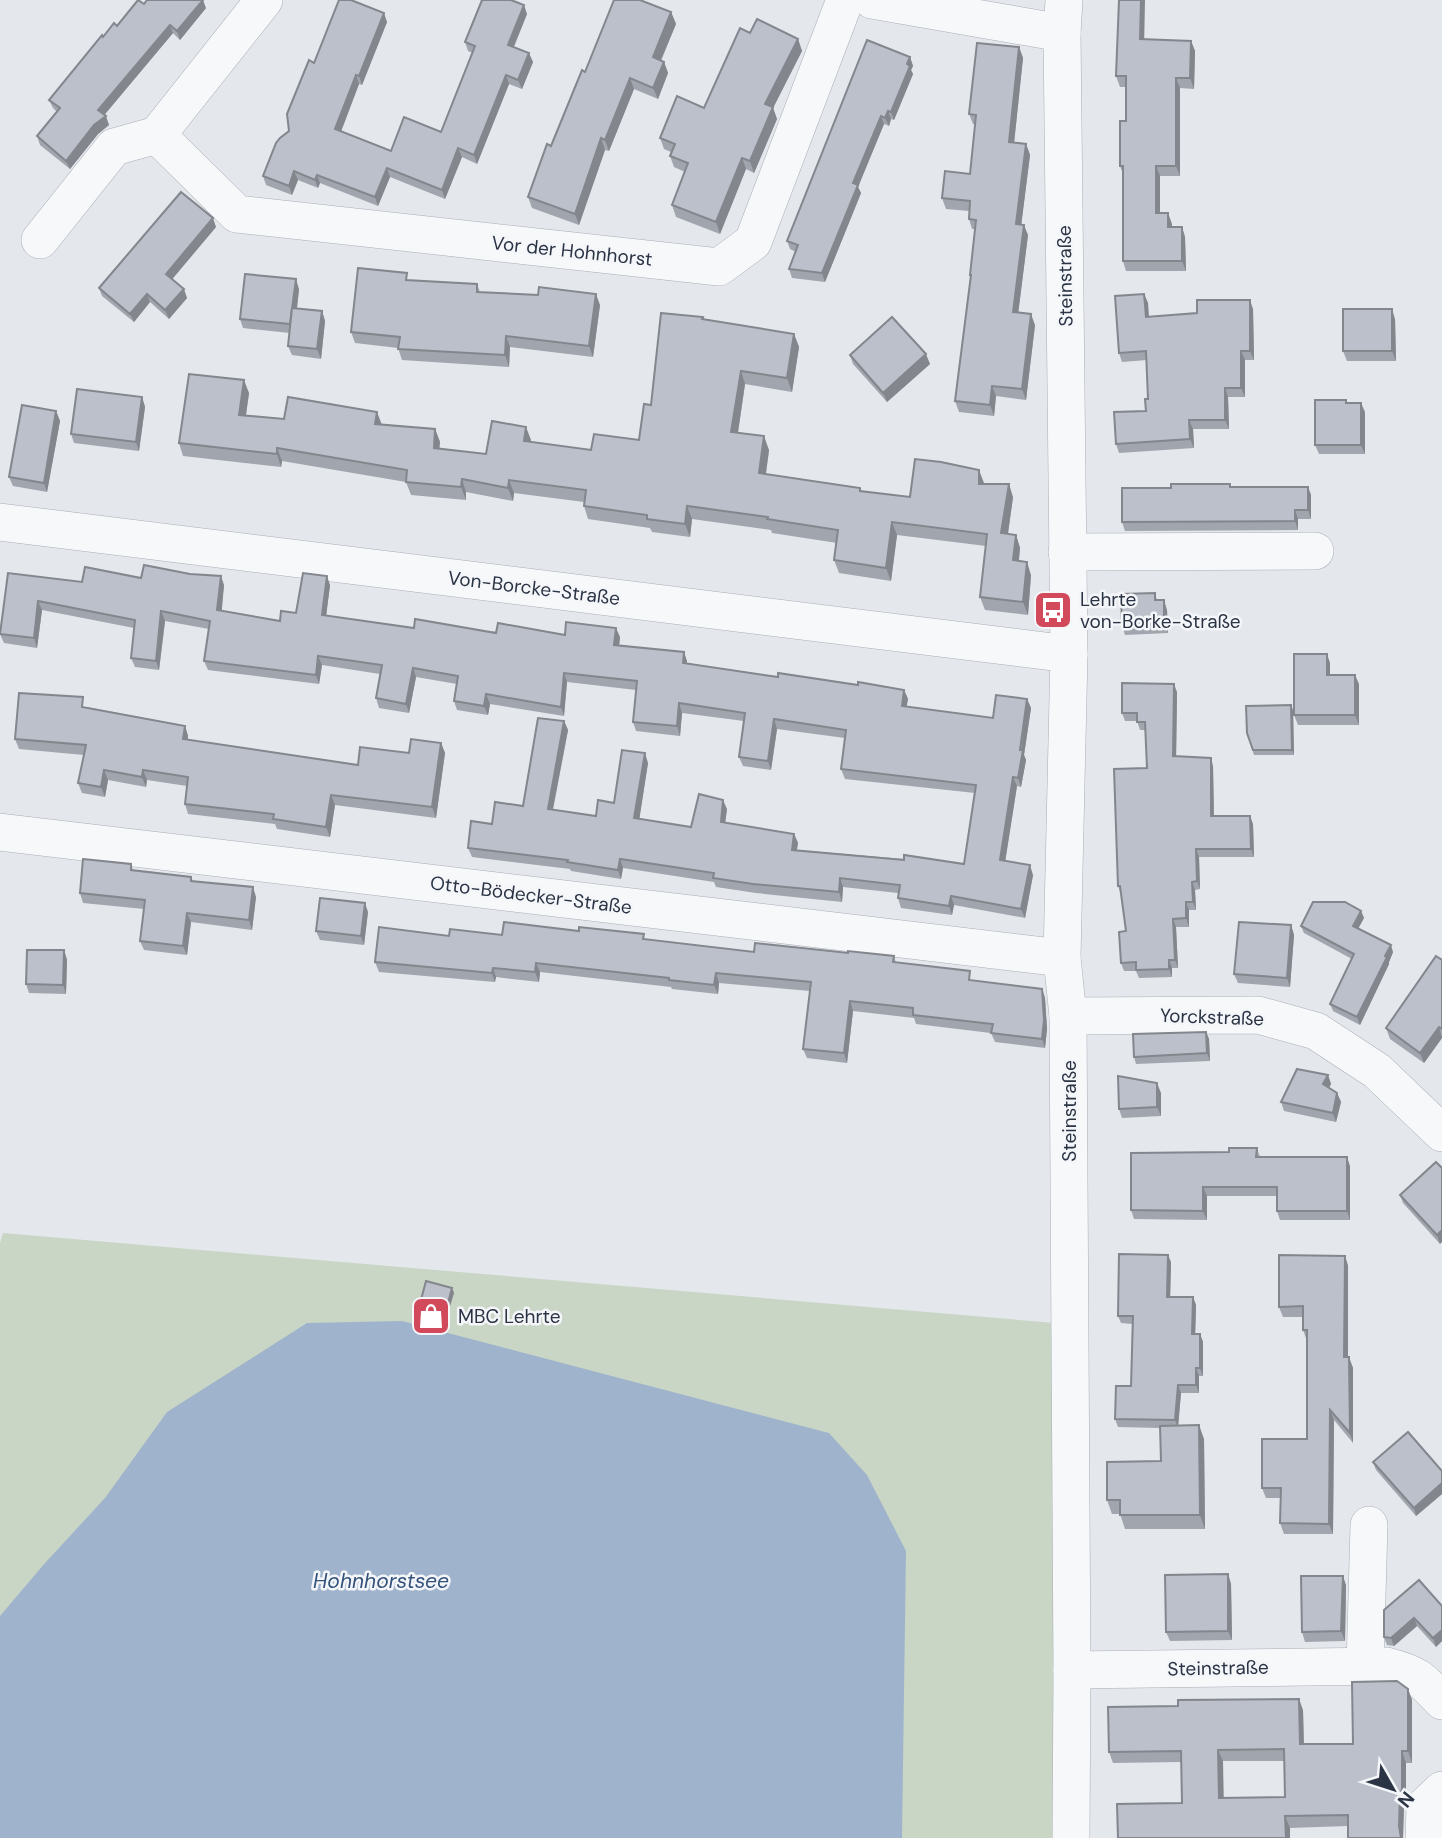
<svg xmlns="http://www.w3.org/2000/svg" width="1442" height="1838" font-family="'DM Sans',sans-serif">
  <rect width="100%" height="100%" fill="#e4e7ec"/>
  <polygon fill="#c9d6c5" points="3,1233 1055,1323 1053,1838 0,1838 0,1243"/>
  <polygon fill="#9fb4cc" points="402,1321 829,1433 867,1475 906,1551 902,1838 0,1838 0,1616 45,1563 105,1498 167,1412 307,1323"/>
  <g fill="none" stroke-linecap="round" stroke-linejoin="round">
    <defs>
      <g id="minor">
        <polyline points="264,0 157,135 237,214 719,267 753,242 845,0"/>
        <polyline points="872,0 1062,33"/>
        <polyline points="1064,0 1062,33 1069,654 1062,958 1068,1016 1072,1670 1071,1838"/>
        <polyline points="40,240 114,147 157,135"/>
        <polyline points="0,522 1069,654"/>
        <polyline points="1067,552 1315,551"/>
        <polyline points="0,832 1062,958"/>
        <polyline points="1068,1016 1258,1015 1316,1031 1377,1071 1442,1133"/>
        <polyline points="1365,1667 1369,1525"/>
        <path d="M1072,1670L1386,1666C1417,1674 1421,1678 1442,1701"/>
        <polyline points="1424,1838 1425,1806 1442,1790"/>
      </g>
    </defs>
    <use href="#minor" stroke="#a9aeb7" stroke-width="38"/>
    <use href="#minor" stroke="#f7f8fa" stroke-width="37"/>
  </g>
  <g fill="#a1a5ae" fill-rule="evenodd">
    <polygon points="144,4 206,8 180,40 173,33 104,115 109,125 98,134 70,169 40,145 37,136 57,112 53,108 49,100 103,37"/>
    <polygon points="671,12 676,24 661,61 664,62 668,73 658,99 634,89 609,151 605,150 579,225 532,208 528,197 585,72"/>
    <polygon points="527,14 514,47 533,62 522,89 509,84 477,164 462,157 445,199 390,177 378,206 320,183 318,188 298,180 292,195 266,185 263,176 289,131 314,63 387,22 362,85 359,84 341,131 391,151 441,132 473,53 468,51 465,42"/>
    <polygon points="750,33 798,39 802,51 773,108 777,119 754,173 746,169 720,234 676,217 672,205 685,172 674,167 670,156 671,152 664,149 660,138 704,108"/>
    <polygon points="1144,39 1191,41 1195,51 1194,89 1180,88 1180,176 1160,176 1160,213 1168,213 1172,227 1182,227 1185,237 1186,271 1126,271 1123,261 1123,174 1120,166 1126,121 1126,87 1120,87 1116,76"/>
    <polygon points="1019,47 1023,58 1014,143 1026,144 1030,155 1021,225 1028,235 1018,313 1035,325 1026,400 996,396 994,416 959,412 955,401 971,278 970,275 975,229 972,229 969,219 969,211 946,209 942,198 970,174 975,124 973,124 969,114"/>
    <polygon points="910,57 913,66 911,70 913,74 894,120 891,119 889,126 884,124 858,187 861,193 825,282 792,278 789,269 796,252 790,249 787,241"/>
    <polygon points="216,227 172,279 187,298 169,319 150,302 134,322 102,296 99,288"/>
    <polygon points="409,281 477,284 480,292 600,305 593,357 510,347 509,367 402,360 398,348 355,343 351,332"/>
    <polygon points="299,289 297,308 322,311 325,321 321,359 292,355 288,346 290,333 243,328 240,319"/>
    <polygon points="1144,294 1148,303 1149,317 1253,309 1254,360 1245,360 1245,397 1228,397 1229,429 1193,429 1194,448 1119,453 1116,444 1146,411 1148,399 1147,360 1122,362 1119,353"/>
    <polygon points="703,317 704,320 794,334 799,347 792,392 745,384 738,433 769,450 766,474 861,491 910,497 984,484 1013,497 1008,534 1016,535 1020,548 1019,561 1031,575 1028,615 985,610 980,597 986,546 897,535 891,581 839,573 834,560 837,543 772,533 771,530 692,519 690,537 652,532 650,528 588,519 584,506 584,502 514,493 513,501 466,492 466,500 411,495 406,482 282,461 281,467 183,456 179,443 249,393 246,415 284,419 435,429 440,442 439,449 486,454 531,440 531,442 591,450 639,440 651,405"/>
    <polygon points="1395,319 1396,361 1347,361 1343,351"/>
    <polygon points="850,355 930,364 887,402 853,364"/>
    <polygon points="142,397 145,407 139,451 74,443 71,434"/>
    <polygon points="1346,400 1347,403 1365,412 1365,454 1319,454 1315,445"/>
    <polygon points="56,411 60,421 47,492 13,486 9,477"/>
    <polygon points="1232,487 1308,487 1311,495 1311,519 1298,519 1298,530 1125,531 1122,522"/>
    <polygon points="8,573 82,582 190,574 224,585 221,611 280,621 296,613 330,585 326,616 414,628 620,637 619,646 684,652 687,663 778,677 904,690 908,699 906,707 993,718 1027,699 1031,708 1024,755 1026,760 1021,787 1017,786 1005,861 1033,875 1025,918 954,905 952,915 901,908 898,898 898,893 843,887 842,902 756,893 716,887 714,882 623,868 621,879 571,871 570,869 472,857 468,848 492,824 523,806 564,721 568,730 553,810 596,816 614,803 648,763 639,819 691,827 727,809 725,823 794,834 798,843 797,850 964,864 975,793 845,779 841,769 845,738 777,729 771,770 743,766 739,757 744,721 682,713 680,736 636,731 633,722 636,690 567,682 564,716 490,704 488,715 457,710 454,701 457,684 416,677 409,713 379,708 376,698 380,674 322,665 319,684 208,670 204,661 209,629 165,621 159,670 135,667 131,658 134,628 42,610 37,648 4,643 0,634"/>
    <polygon points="1155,593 1157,600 1167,610 1168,633 1125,635 1122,625"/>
    <polygon points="1330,663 1330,675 1359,684 1359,725 1298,725 1294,715"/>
    <polygon points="1177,692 1176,757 1213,766 1214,816 1253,824 1254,857 1199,857 1200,889 1195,890 1196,910 1189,910 1189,927 1176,927 1178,968 1172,968 1172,977 1139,978 1136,971 1124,971 1121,963 1126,931 1121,894 1118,886 1147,768 1146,730 1140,730 1137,721 1125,721 1122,713"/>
    <polygon points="87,707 185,726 188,736 188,740 358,765 409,753 441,743 445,753 436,818 335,805 330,837 277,829 275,824 188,814 185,804 187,786 147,780 146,787 108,780 105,797 82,793 78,783 84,755 19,749 15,739"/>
    <polygon points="1293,710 1294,755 1254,755 1247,733"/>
    <polygon points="131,864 133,870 191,877 193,881 256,897 252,930 191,922 187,955 144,950 140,941 144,909 83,903 80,893"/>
    <polygon points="1361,911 1364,918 1358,929 1393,952 1389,962 1389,964 1360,1025 1333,1011 1330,1004 1352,959 1304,933 1301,926"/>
    <polygon points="368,912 364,945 320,940 316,931"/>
    <polygon points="1291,925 1294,935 1290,987 1238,983 1234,974"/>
    <polygon points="502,935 646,940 754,952 848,953 894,956 896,963 973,981 1042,989 1045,998 1047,1029 1045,1048 995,1042 991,1033 916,1024 914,1018 853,1011 847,1063 807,1058 803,1049 810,991 719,983 718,994 672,989 671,987 540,972 539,982 496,977 495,982 379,972 375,962 449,936"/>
    <polygon points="64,950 67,960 66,994 29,993 26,984"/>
    <polygon points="1442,960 1442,1038 1424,1063 1390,1039 1386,1028"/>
    <polygon points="1206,1032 1209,1039 1210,1061 1136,1064 1134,1057"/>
    <polygon points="1328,1075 1331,1084 1329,1088 1337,1093 1341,1102 1336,1122 1284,1111 1281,1102"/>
    <polygon points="1161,1093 1161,1116 1122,1118 1119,1109"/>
    <polygon points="1257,1148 1260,1157 1350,1166 1350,1220 1280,1220 1277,1211 1277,1196 1207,1196 1207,1220 1134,1219 1131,1210 1229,1152"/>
    <polygon points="1442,1168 1440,1244 1403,1203 1400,1195"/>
    <polygon points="1345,1256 1348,1266 1348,1357 1353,1368 1353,1443 1334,1420 1333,1534 1284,1534 1280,1523 1280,1498 1266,1498 1262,1488 1307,1439 1307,1341 1303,1330 1303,1317 1283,1317 1279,1307"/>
    <polygon points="1171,1262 1170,1297 1193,1297 1196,1305 1195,1334 1200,1334 1203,1342 1203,1376 1199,1376 1199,1393 1181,1393 1178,1426 1204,1439 1205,1529 1125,1529 1120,1514 1112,1514 1107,1500 1161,1461 1160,1428 1118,1427 1115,1419 1131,1386 1132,1324 1121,1323 1118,1316"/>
    <polygon points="452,1288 454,1293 446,1319 420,1312 419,1307"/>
    <polygon points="1373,1462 1442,1471 1442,1494 1416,1516 1376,1470"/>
    <polygon points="1228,1574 1231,1584 1232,1640 1170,1641 1166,1632"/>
    <polygon points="1346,1585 1345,1641 1305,1642 1302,1632"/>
    <polygon points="1442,1606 1442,1641 1436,1647 1417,1626 1394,1646 1387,1645 1384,1637 1384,1610"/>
    <path d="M1408,1689L1412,1700V1763H1406V1800L1404,1805L1403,1838L1348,1826L1290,1828V1838H1118L1182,1803L1181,1762L1113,1763L1109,1752L1303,1710L1304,1744H1353ZM1223,1761H1284L1285,1797L1223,1798Z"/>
  </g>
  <g fill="#83868d">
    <polygon points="203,0 206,8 180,40 177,31"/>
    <polygon points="1141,0 1145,0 1144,50 1140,39"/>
    <polygon points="524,5 527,14 511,53 508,45"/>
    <polygon points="671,12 676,24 657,69 653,57"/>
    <polygon points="384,13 387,22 362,85 359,76"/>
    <polygon points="170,25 173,33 101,119 98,110"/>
    <polygon points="798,39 802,51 773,108 777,119 754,173 750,161 765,104"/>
    <polygon points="1191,41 1195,51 1194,89 1190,78"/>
    <polygon points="1019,47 1023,58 1013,153 1009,142"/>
    <polygon points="529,53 533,62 522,89 518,80"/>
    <polygon points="910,57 913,66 911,70 913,74 894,120 891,112"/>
    <polygon points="664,62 668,73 658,99 653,88"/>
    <polygon points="356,75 359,84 339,137 335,129"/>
    <polygon points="506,75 509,84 477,164 474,155"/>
    <polygon points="630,78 634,89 609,151 605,140"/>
    <polygon points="1176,78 1180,88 1180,176 1176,166"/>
    <polygon points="888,111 891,119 889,126 885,118"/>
    <polygon points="106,116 109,125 98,134 70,169 66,161 94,125"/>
    <polygon points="881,116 884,124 858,187 861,193 825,282 822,273 853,183"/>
    <polygon points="601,138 605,150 579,225 575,214"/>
    <polygon points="1026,144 1030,155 1020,235 1016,224"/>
    <polygon points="458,148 462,157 445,199 442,190"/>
    <polygon points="742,158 746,169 720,234 716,222"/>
    <polygon points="1156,166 1160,176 1160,224 1156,213"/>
    <polygon points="387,168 390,177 378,206 375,197"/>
    <polygon points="294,171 298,180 292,195 289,186"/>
    <polygon points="317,175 320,183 318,188 315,180"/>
    <polygon points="1168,213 1172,224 1172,237 1168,227"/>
    <polygon points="213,218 216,227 169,283 166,274"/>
    <polygon points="1024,225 1028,235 1017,323 1013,312"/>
    <polygon points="1182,227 1185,237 1186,271 1182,261"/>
    <polygon points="296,279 299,289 294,334 290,324"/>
    <polygon points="184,289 187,298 169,319 165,310"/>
    <polygon points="147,294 150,302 134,322 130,314"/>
    <polygon points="596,294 600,305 593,357 589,346"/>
    <polygon points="1144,294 1148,303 1149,326 1146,317"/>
    <polygon points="1250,300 1253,309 1254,360 1250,351"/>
    <polygon points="1392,309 1395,319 1396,361 1392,351"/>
    <polygon points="322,311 325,321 321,359 317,349"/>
    <polygon points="1031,314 1035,325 1026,400 1022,389"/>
    <polygon points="794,334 799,347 792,392 787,378"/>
    <polygon points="506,336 510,347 509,367 505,355"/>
    <polygon points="1241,351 1245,360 1245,397 1241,388"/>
    <polygon points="926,354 930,364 887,402 883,393"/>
    <polygon points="741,371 745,384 736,445 731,432"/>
    <polygon points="244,380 249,393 244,428 239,415"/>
    <polygon points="992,386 996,396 994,416 990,405"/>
    <polygon points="1225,388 1228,397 1229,429 1225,420"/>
    <polygon points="142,397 145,407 139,451 136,442"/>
    <polygon points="1361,403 1365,412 1365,454 1361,445"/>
    <polygon points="56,411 60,421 47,492 44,483"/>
    <polygon points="377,412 382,425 375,424"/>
    <polygon points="1189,420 1193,429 1194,448 1190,439"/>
    <polygon points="526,427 531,440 528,454 524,441"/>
    <polygon points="435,429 440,442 438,461 434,448"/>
    <polygon points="764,436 769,450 764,486 759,473"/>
    <polygon points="277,448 282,461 281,467 277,454"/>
    <polygon points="979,470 984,483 984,498 979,484"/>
    <polygon points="462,479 466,492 466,500 461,487"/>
    <polygon points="509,480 514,493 513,501 508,488"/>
    <polygon points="1009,484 1013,497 1006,547 1001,533"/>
    <polygon points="1308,487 1311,495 1311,519 1308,510"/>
    <polygon points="687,506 692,519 690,537 685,524"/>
    <polygon points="1295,510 1298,519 1298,530 1295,521"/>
    <polygon points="892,522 897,535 891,581 886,568"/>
    <polygon points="1016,535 1020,548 1017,574 1013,560"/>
    <polygon points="1027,562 1031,575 1028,615 1023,602"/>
    <polygon points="221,576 224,585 221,620 217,610"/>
    <polygon points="327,576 330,585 325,625 322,615"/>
    <polygon points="1164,600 1167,610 1168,633 1164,624"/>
    <polygon points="38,601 42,610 37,648 34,638"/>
    <polygon points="161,611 165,621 159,670 156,661"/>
    <polygon points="616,628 620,637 618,654 614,645"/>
    <polygon points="684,652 687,661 686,672 683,663"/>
    <polygon points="1327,654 1330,663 1330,684 1327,675"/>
    <polygon points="318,656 322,665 319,684 316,675"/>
    <polygon points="413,668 416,677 409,713 406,704"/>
    <polygon points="564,673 567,682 564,716 561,707"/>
    <polygon points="1355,675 1359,684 1359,725 1355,715"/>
    <polygon points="1174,684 1177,692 1176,765 1173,756"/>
    <polygon points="904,690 908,699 905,715 902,706"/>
    <polygon points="486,694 490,704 488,715 484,706"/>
    <polygon points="1027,699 1031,708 1024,755 1026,760 1021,787 1018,778"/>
    <polygon points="679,703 682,713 680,736 677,726"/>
    <polygon points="1291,705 1293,710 1294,755 1292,750"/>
    <polygon points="774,719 777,729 771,770 768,761"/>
    <polygon points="564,721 568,730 551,818 548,809"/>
    <polygon points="185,726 188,736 186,750 183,739"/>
    <polygon points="441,743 445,753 436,818 432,807"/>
    <polygon points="645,753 648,763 638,828 634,818"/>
    <polygon points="1211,758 1213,766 1214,824 1211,816"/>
    <polygon points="104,770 108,780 105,797 101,787"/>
    <polygon points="143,770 147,780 146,787 142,777"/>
    <polygon points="1013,777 1017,786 1004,869 1000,860"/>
    <polygon points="331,795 335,805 330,837 326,827"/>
    <polygon points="723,800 727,809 724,831 721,822"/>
    <polygon points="1250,816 1253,824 1254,857 1251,849"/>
    <polygon points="794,834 798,843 795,859 792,850"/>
    <polygon points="1196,849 1199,857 1200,889 1197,881"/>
    <polygon points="620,859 623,868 621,879 618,870"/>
    <polygon points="1030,865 1033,875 1025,918 1021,909"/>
    <polygon points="840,878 843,887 842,902 839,892"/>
    <polygon points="1192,882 1195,890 1196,910 1193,902"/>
    <polygon points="253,887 256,897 252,930 249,920"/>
    <polygon points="951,896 954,905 952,915 949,906"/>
    <polygon points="1186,902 1189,910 1189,927 1186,918"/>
    <polygon points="365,903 368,912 364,945 361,936"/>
    <polygon points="1361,911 1364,918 1355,934 1353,926"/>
    <polygon points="187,913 191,922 187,955 183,946"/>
    <polygon points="1173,919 1176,927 1178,968 1175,960"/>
    <polygon points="1291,925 1294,935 1290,987 1287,978"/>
    <polygon points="1391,945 1393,952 1389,962 1389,964 1360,1025 1357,1017"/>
    <polygon points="64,950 67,960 66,994 63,985"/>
    <polygon points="1169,960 1172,968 1172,977 1169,969"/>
    <polygon points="536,963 540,972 539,982 535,972"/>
    <polygon points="493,968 496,977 495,982 492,973"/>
    <polygon points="716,973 719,983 718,994 714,985"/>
    <polygon points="1042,989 1045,998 1047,1029 1045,1048 1042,1039"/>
    <polygon points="850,1001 853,1011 847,1063 844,1053"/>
    <polygon points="1439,1027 1442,1038 1424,1063 1420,1053"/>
    <polygon points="1206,1032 1209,1039 1210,1061 1207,1053"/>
    <polygon points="1328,1075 1331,1084 1326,1093 1323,1084"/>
    <polygon points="1157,1083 1161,1093 1161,1116 1157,1107"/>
    <polygon points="1337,1093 1341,1102 1336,1122 1333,1113"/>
    <polygon points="1347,1157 1350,1166 1350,1220 1347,1211"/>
    <polygon points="1203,1187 1207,1196 1207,1220 1203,1211"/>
    <polygon points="1442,1230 1442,1242 1440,1244 1437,1235"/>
    <polygon points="1168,1255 1171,1262 1170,1305 1167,1297"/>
    <polygon points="1345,1256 1348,1266 1348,1368 1344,1357"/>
    <polygon points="452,1288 454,1293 446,1319 445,1314"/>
    <polygon points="1193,1297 1196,1305 1195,1342 1192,1334"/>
    <polygon points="1200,1334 1203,1342 1203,1376 1200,1368"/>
    <polygon points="1349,1357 1353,1368 1353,1443 1350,1433"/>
    <polygon points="1196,1368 1199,1376 1199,1393 1196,1385"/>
    <polygon points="1178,1385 1181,1393 1178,1428 1175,1420"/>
    <polygon points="1330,1410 1334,1420 1333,1534 1329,1524"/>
    <polygon points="1199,1425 1204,1439 1205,1529 1200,1515"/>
    <polygon points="1442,1483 1442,1494 1416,1516 1414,1508"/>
    <polygon points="1228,1574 1231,1584 1232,1640 1228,1631"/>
    <polygon points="1343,1576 1346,1585 1345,1641 1341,1631"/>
    <polygon points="1414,1618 1417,1626 1394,1646 1391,1638"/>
    <polygon points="1442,1630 1442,1641 1436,1647 1433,1638"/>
    <polygon points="1408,1689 1412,1700 1412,1763 1408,1751"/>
    <polygon points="1299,1699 1303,1710 1304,1756 1300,1744"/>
    <polygon points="1218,1750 1223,1761 1224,1810 1219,1798"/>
    <polygon points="1402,1751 1406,1763 1406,1800 1404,1805 1403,1838 1401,1838 1399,1826"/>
    <polygon points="1285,1816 1290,1828 1290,1838 1286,1838"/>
  </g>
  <g fill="#bbc0ca" stroke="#83868d" stroke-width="2" fill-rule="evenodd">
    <polygon points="138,0 144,4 147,0 203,0 177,31 170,25 98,110 106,116 94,125 66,161 37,136 60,108 49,100 102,35 103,37 114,23 117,26"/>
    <polygon points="339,0 351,0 384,13 359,76 356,75 335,129 391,151 404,117 441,132 475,46 465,42 482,0 511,0 524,5 508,45 529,53 518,80 506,75 474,155 458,148 442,190 387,168 375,197 317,175 315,180 294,171 289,186 263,176 276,143 280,138 289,131 287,114 309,60 314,63"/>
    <polygon points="614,0 640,0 671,12 653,57 664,62 653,88 630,78 605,140 601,138 575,214 528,197 547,144 551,146 582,70 585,72"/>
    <polygon points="1119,0 1141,0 1140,39 1191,41 1190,78 1176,78 1176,166 1156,166 1156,213 1168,213 1168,227 1182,227 1182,261 1123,261 1123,166 1120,166 1120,121 1126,121 1126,76 1116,76"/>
    <polygon points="757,19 798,39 765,104 773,107 750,161 742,158 716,222 672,205 688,163 670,156 675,144 660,138 677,96 704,108 740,28 750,33"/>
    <polygon points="867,40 910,57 907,64 910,66 891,112 888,111 885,118 881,116 853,183 858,185 822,273 789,269 798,245 787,241"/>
    <polygon points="977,43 1019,47 1009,142 1026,144 1016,224 1024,225 1013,312 1031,314 1022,389 992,386 990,405 955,401 971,275 970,275 976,220 969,219 970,201 942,198 945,171 970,174 976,115 969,114"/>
    <polygon points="181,192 213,218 166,274 184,289 165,310 147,294 130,314 99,288"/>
    <polygon points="358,268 407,273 406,280 477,284 477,292 538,295 539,287 596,294 589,346 506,336 505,355 398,349 400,337 351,332"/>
    <polygon points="245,274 296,279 290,324 240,319"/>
    <polygon points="1144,294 1146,317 1197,313 1197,300 1250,300 1250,351 1241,351 1241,388 1225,388 1225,420 1189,420 1190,439 1116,444 1114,412 1146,411 1145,399 1148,399 1146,351 1119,353 1115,296"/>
    <polygon points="292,308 322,311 317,349 288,346"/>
    <rect x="1343" y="309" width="49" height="42"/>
    <polygon points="661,313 703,317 702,319 794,334 787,378 741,371 731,432 764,436 759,473 860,488 860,491 910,497 915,459 941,462 979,470 979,484 1009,484 1001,533 1016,535 1013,560 1027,562 1023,602 980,597 987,534 892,522 886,568 834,560 838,530 767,519 768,517 687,506 685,524 647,519 647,515 584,506 586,490 509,480 508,488 462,479 461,487 406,482 407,470 277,448 277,454 179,443 189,374 244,380 239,415 284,419 288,397 377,412 375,424 435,429 434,448 486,454 492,421 526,427 524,441 591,450 594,434 639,440 644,404 651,405"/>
    <polygon points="892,317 926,354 883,393 850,355"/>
    <polygon points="77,389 142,397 136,442 71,434"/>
    <polygon points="1315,400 1346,400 1346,403 1361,403 1361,445 1315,445"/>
    <polygon points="22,405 56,411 44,483 9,477"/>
    <polygon points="1171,484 1230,484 1230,487 1308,487 1308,510 1295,510 1295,521 1122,522 1122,488 1171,488"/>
    <polygon points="144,565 190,574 221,576 217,610 280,621 281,611 296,613 303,573 327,576 322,615 414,628 415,619 496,633 498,623 565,635 566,622 616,628 614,645 684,652 683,663 778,677 778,673 858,685 858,682 904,690 902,706 993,718 996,695 1027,699 1020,750 1023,750 1018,778 1013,777 1000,860 1030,865 1021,909 951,896 949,906 898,898 900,885 840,878 839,892 753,884 713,878 714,873 620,859 618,870 567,862 568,860 468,848 471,821 492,824 495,802 523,806 538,718 564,721 548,809 596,816 598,800 614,803 622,750 645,753 634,818 691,827 699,794 723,800 721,822 794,834 792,850 904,860 904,855 964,864 976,785 841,769 846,730 774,719 768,761 739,757 745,713 679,703 677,726 633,722 637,681 564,673 561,707 486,694 484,706 454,701 458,676 413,668 406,704 376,698 382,665 318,656 316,675 204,661 210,621 161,611 156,661 131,658 135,620 38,601 34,638 0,634 8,573 82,582 85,567 141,578"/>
    <polygon points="1155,593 1155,600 1164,600 1164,624 1122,625 1121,594"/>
    <polygon points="1294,654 1327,654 1327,675 1355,675 1355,715 1294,715"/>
    <polygon points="1122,683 1174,684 1173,756 1211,758 1211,816 1250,816 1251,849 1196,849 1197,881 1192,882 1193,902 1186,902 1186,918 1173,919 1175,960 1169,960 1169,969 1136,970 1136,962 1121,963 1119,932 1126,931 1120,886 1118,886 1114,769 1147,768 1145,722 1137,722 1137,713 1122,713"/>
    <polygon points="19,693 83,697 82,707 185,726 183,739 358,765 360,747 409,753 411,739 441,743 432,807 331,795 326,827 273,819 274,814 185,804 188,777 143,770 142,777 104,770 101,787 78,783 86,745 15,739"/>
    <polygon points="1291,705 1292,750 1253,750 1247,733 1246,706"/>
    <polygon points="83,859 131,864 131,870 191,877 191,881 253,887 249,920 187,913 183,946 140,941 145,900 80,893"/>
    <polygon points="320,898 365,903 361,936 316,931"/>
    <polygon points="1313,902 1345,902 1361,911 1353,926 1391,945 1385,956 1387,957 1357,1017 1330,1004 1354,954 1301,926"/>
    <polygon points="504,922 579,931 579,927 644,934 643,939 754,952 755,943 848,953 848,951 894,956 893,962 970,971 969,980 1042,989 1044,1020 1042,1039 991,1033 993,1024 913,1015 913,1008 850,1001 844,1053 803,1049 811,982 716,973 714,985 669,980 669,978 536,963 535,972 493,968 492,973 375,962 379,927 449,936 450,929 502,935"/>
    <polygon points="1239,922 1291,925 1287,978 1234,974"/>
    <polygon points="27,950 64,950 63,985 26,984"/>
    <polygon points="1436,956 1442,960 1442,1029 1439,1027 1420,1053 1386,1028"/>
    <polygon points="1206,1032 1207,1053 1134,1057 1133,1034"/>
    <polygon points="1297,1069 1328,1075 1323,1084 1337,1093 1333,1113 1281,1102"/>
    <polygon points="1118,1076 1157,1083 1157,1107 1119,1109"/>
    <polygon points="1229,1148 1257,1148 1256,1157 1347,1157 1347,1211 1277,1211 1277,1187 1203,1187 1203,1211 1131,1210 1131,1153 1229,1152"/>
    <polygon points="1436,1162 1442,1168 1442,1230 1437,1235 1400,1195"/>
    <polygon points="1119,1254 1168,1255 1167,1297 1193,1297 1192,1334 1200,1334 1200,1368 1196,1368 1196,1385 1178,1385 1175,1420 1115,1419 1116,1386 1131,1386 1133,1316 1118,1316"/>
    <polygon points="1279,1255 1345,1256 1344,1357 1349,1357 1350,1433 1330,1410 1329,1524 1280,1523 1281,1488 1262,1488 1262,1439 1307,1439 1307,1330 1303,1330 1303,1306 1279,1307"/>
    <polygon points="426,1281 452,1288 445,1314 419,1307"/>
    <polygon points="1199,1425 1200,1515 1120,1515 1120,1500 1107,1500 1107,1462 1161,1461 1160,1426"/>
    <polygon points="1408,1432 1442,1471 1442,1483 1414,1508 1373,1462"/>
    <polygon points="1228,1574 1228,1631 1166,1632 1165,1575"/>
    <polygon points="1301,1576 1343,1576 1341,1631 1302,1632"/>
    <polygon points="1419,1580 1442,1606 1442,1630 1433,1638 1414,1618 1391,1638 1384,1637 1384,1610"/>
    <path d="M1397,1681L1408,1689V1751H1402V1789L1400,1794L1399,1826L1401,1838H1348V1815L1285,1816L1286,1838H1118L1117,1804L1182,1803L1181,1751L1109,1752L1108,1707L1178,1706V1700L1299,1699L1300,1744H1353L1352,1682ZM1284,1749L1285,1797L1219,1798L1218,1750Z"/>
  </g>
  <defs>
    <symbol id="bus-square" viewBox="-11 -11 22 22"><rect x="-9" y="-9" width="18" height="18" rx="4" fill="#d1495b" stroke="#f4f6f9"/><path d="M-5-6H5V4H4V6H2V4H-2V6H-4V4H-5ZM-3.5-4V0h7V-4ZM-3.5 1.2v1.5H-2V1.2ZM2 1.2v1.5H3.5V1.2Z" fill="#fff"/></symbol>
    <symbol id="shop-square" viewBox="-11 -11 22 22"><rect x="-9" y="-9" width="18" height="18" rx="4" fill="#d1495b" stroke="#f4f6f9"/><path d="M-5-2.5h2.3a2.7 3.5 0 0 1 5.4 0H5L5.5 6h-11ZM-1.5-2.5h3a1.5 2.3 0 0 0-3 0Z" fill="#fff"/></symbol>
  </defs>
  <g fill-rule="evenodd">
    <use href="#bus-square" x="1031" y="588" width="44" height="44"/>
    <use href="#shop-square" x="409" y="1294" width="44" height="44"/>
  </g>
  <g text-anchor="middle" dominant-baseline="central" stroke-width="5" stroke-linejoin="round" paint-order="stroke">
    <g font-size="19" fill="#2b3445" stroke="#f4f6f9">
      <text transform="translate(572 251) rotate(6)">Vor der Hohnhorst</text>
      <text transform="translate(1065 276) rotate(-91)">Steinstraße</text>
      <text transform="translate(534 588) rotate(7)">Von-Borcke-Straße</text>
      <text transform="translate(531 895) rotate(7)">Otto-Bödecker-Straße</text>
      <text transform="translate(1212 1017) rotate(2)">Yorckstraße</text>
      <text transform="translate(1069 1111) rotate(-90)">Steinstraße</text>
      <text transform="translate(1218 1668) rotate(-1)">Steinstraße</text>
    </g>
    <g font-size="19" fill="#2b3445" stroke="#f4f6f9" text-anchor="start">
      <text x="1080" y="599">Lehrte<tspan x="1080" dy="22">von-Borke-Straße</tspan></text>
      <text x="458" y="1316">MBC Lehrte</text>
    </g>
    <g font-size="21" font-style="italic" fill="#34527a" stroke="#f4f6f9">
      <text x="381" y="1581">Hohnhorstsee</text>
    </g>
  </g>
  <g transform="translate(1393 1789) rotate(129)" stroke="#f4f6f9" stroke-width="5" paint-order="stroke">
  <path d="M0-5L12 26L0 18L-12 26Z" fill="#2b3445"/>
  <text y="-10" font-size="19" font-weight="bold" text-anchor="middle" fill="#2b3445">N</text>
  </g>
</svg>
